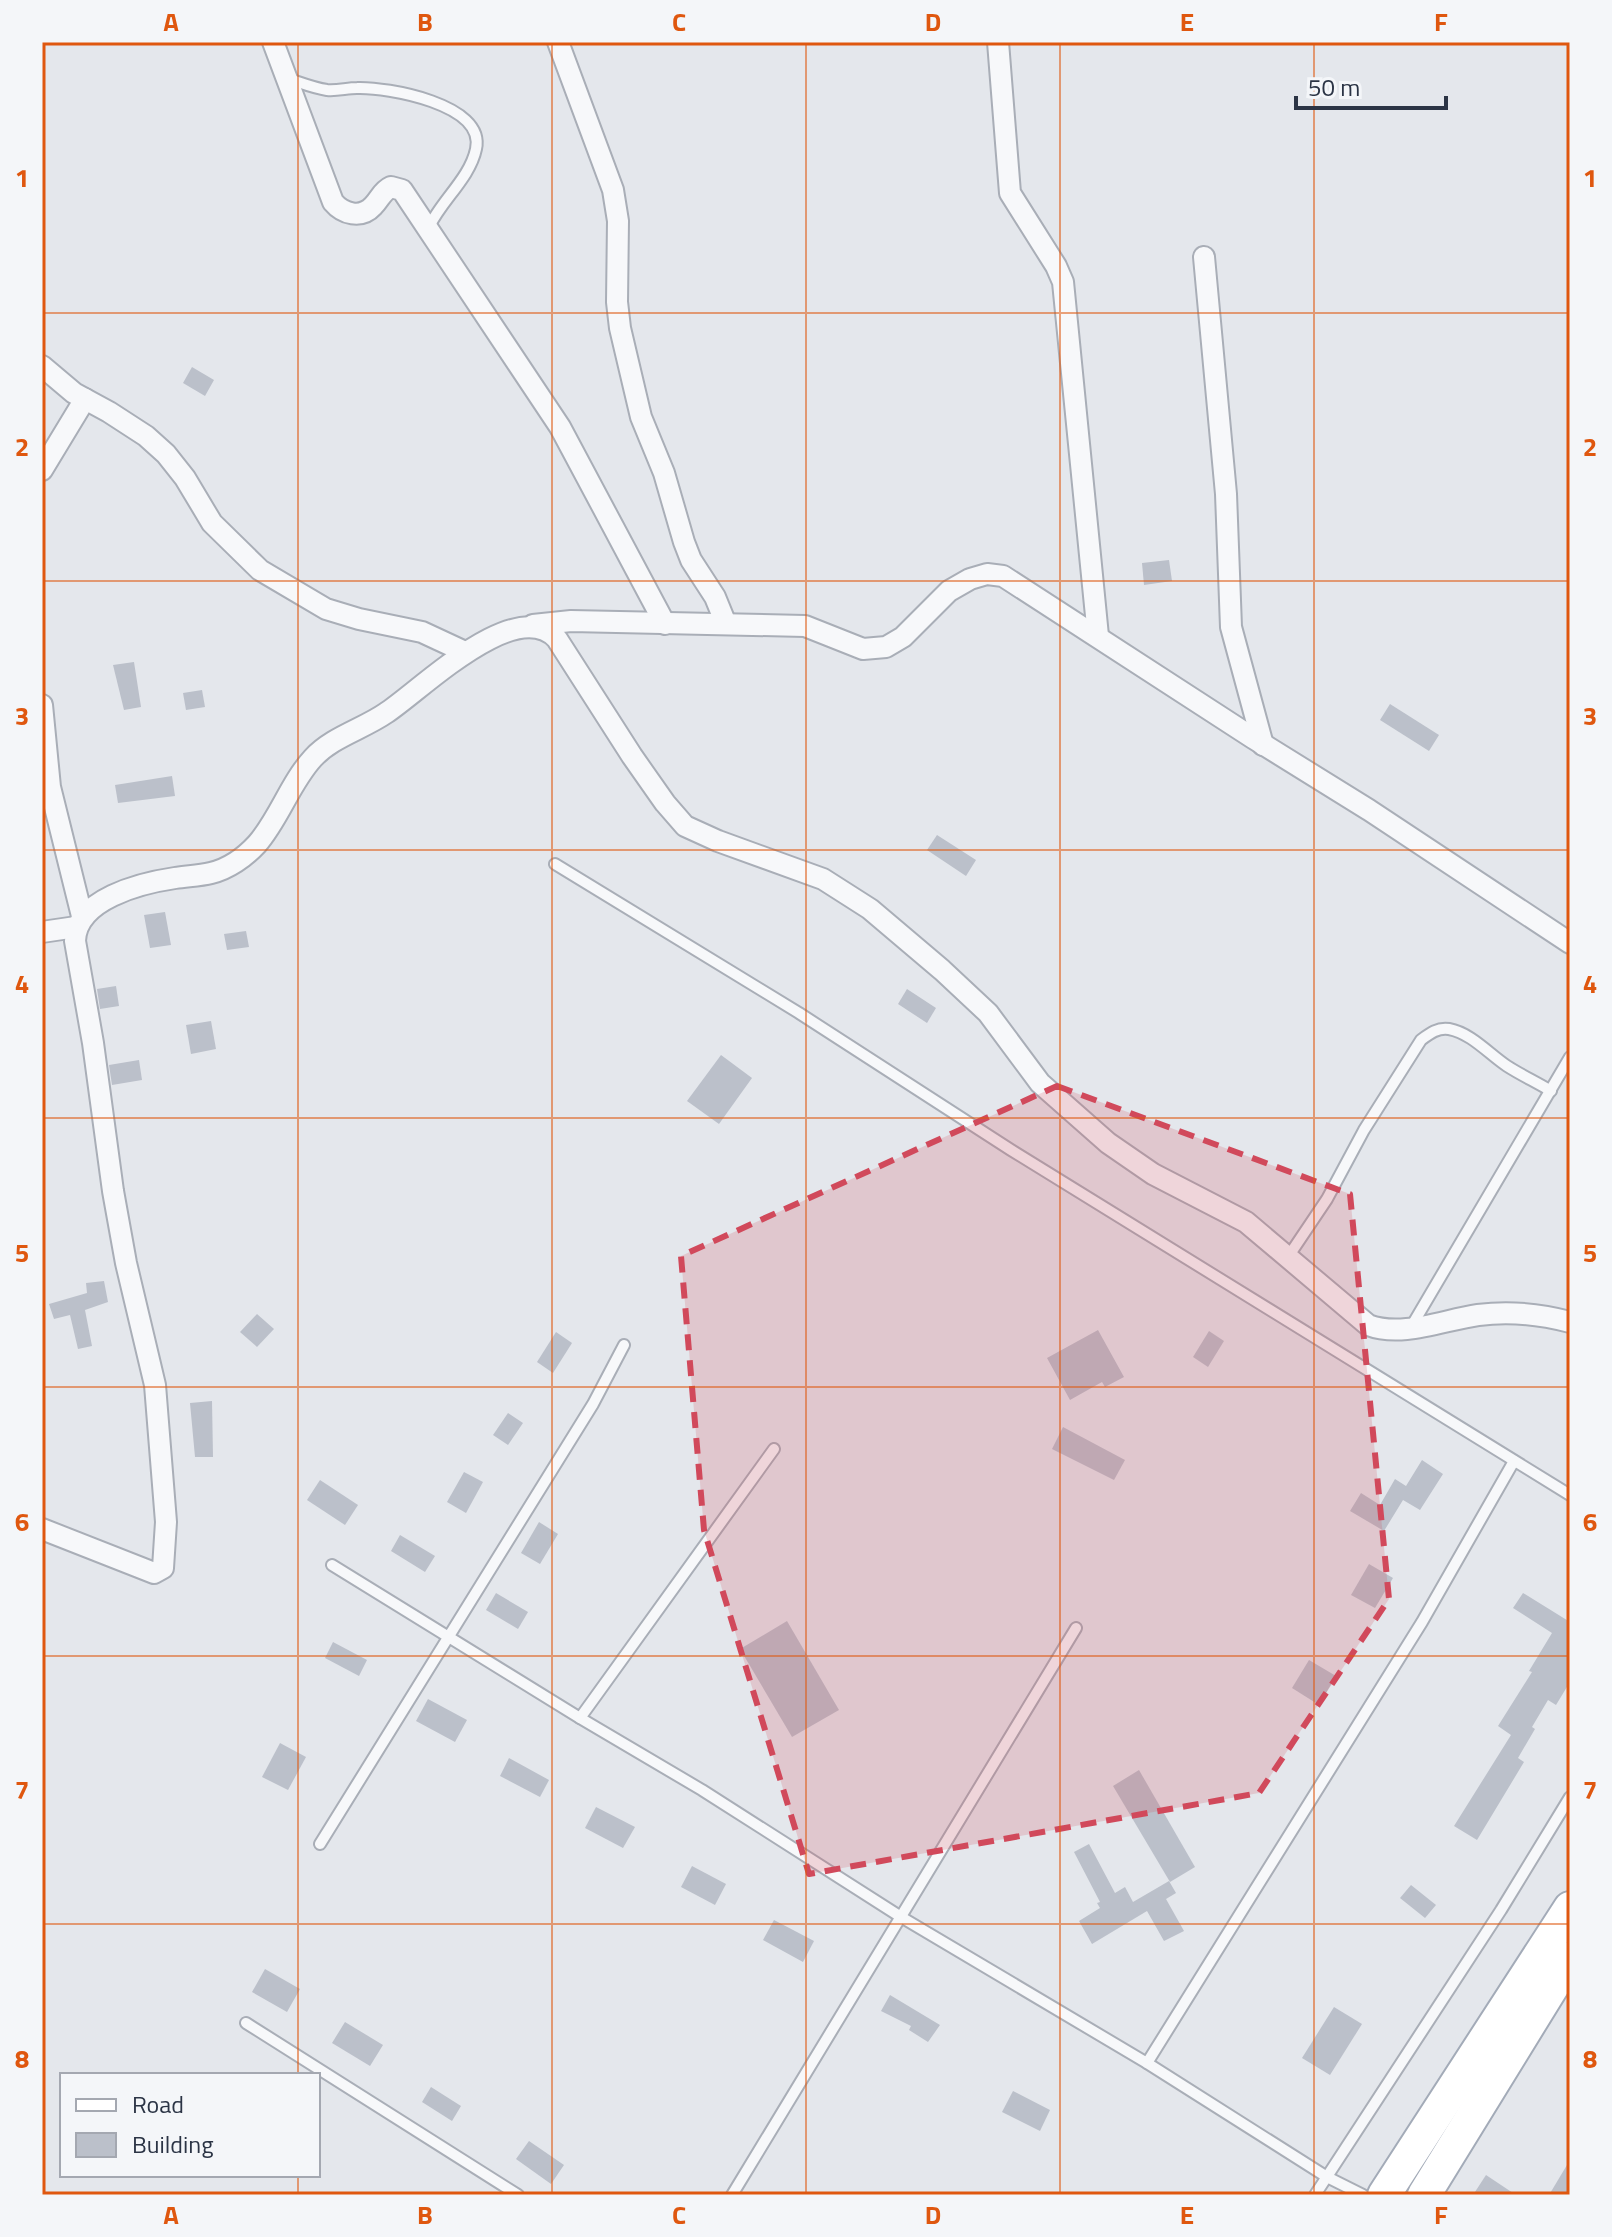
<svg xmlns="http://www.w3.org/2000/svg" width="1612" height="2237" font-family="'Titillium Web',sans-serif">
  <rect width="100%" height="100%" fill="#e4e7ec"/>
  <g fill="#bbc0ca">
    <polygon points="192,367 214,380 205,396 183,383"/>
    <polygon points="1169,560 1172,581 1144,585 1142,563"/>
    <polygon points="134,662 141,707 124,710 113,665"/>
    <polygon points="202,690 205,707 186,710 183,693"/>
    <polygon points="1390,704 1439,735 1429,751 1380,720"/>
    <polygon points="172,776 175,796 118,803 115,785"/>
    <polygon points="937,835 976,860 966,876 927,850"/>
    <polygon points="165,912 171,945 150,948 144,915"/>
    <polygon points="246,931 249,947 227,950 224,934"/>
    <polygon points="116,986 119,1006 100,1009 97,989"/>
    <polygon points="907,989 936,1008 927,1023 898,1004"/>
    <polygon points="211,1021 216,1049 191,1054 186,1025"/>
    <polygon points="721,1055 752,1078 719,1124 687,1101"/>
    <polygon points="139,1060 142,1080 112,1085 109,1065"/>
    <polygon points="104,1281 108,1302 85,1310 92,1346 78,1349 70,1315 54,1319 49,1304 87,1293 86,1283"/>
    <polygon points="257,1314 274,1329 257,1347 240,1332"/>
    <polygon points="1098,1330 1124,1377 1105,1387 1102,1382 1070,1400 1047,1358"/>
    <polygon points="1209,1331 1224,1341 1208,1367 1193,1357"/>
    <polygon points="556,1332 572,1343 553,1373 537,1362"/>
    <polygon points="212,1401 213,1457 195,1457 190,1403"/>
    <polygon points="508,1413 523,1423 508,1445 493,1435"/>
    <polygon points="1063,1427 1125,1460 1114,1480 1052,1449"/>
    <polygon points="1422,1460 1443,1474 1420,1510 1403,1500 1384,1531 1350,1511 1361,1493 1380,1505 1395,1479 1406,1486"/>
    <polygon points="464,1472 483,1482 466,1513 447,1502"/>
    <polygon points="320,1480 358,1505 345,1525 307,1500"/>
    <polygon points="539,1522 558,1534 540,1564 521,1553"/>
    <polygon points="400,1535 435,1556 425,1572 391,1551"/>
    <polygon points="1369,1564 1393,1578 1375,1608 1351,1595"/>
    <polygon points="496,1593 528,1612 518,1629 486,1610"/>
    <polygon points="1523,1593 1570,1622 1570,1682 1556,1705 1548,1700 1532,1727 1535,1729 1518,1758 1524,1762 1477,1840 1454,1826 1511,1735 1498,1726 1532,1672 1529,1671 1552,1633 1513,1608"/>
    <polygon points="787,1621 839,1710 792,1737 740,1649"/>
    <polygon points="333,1642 367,1660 359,1676 325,1658"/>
    <polygon points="1309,1660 1336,1676 1319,1705 1292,1688"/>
    <polygon points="428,1699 467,1720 455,1742 416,1721"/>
    <polygon points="280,1743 306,1757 288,1790 262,1777"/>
    <polygon points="509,1758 549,1780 540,1797 500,1776"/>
    <polygon points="1139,1770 1195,1867 1170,1882 1113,1786"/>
    <polygon points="596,1807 635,1827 623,1848 585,1828"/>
    <polygon points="1089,1844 1115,1893 1125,1887 1133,1902 1169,1881 1176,1893 1166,1899 1184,1931 1164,1941 1147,1911 1092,1944 1079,1921 1100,1908 1097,1903 1100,1902 1074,1852"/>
    <polygon points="692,1866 726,1884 715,1905 681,1887"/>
    <polygon points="1411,1885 1436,1905 1425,1918 1400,1898"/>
    <polygon points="774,1920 814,1941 803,1962 763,1940"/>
    <polygon points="265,1969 300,1989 287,2012 252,1992"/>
    <polygon points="890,1995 940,2025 928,2042 909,2030 911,2026 881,2011"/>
    <polygon points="1334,2007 1362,2024 1330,2075 1302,2058"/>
    <polygon points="345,2022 383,2045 370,2066 332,2043"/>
    <polygon points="431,2087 461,2106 452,2121 422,2102"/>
    <polygon points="1013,2091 1050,2110 1040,2131 1002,2112"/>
    <polygon points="529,2141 564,2165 551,2184 516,2159"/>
    <polygon points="1570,2160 1570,2195 1549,2195"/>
    <polygon points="1486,2175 1516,2195 1473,2195"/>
  </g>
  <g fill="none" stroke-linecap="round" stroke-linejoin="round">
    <defs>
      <g id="service">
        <path d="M286,78C299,82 313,88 327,90C337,91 347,88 357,88C387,87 486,104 476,149C470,178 441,201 429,227"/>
        <polyline points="555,864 799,1013 1011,1150 1570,1495"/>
        <path d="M1288,1257L1327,1199L1364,1130L1421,1040C1429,1034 1438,1027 1449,1029C1471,1033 1489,1054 1507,1066C1521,1075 1536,1082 1551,1091"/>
        <polyline points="1411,1327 1570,1057"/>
        <polyline points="332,1565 580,1718 702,1790 901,1917 1147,2063 1327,2177 1363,2195"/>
        <polyline points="580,1718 774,1449"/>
        <polyline points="320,1844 593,1404 624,1345"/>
        <polyline points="246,2023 518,2195"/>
        <polyline points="1147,2063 1422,1622 1514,1461"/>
        <polyline points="732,2195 1076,1628"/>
        <polyline points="1315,2195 1501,1910 1570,1797"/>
      </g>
      <g id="minor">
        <path d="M273,42L333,202C343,214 361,219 373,206C380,199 382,191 391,187L402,190L560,427L665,624"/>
        <polyline points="558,42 613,190 618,221 617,302 620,328 641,417 664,473 684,542 691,560 715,597 726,624"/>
        <polyline points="998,42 1010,193 1056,266 1063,282 1098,636"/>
        <polyline points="1204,257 1226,494 1231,627 1263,745"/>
        <polyline points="42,366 74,393 109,412 146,436 166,454 185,478 212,523 260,570 326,609 359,619 422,632 465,652"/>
        <polyline points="42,470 85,399"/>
        <polyline points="533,625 571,621 805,626 863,649 886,647 903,637 949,591 970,579 987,574 1003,576 1253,738 1369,810 1570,943"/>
        <polyline points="42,705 50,787 82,916"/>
        <polyline points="42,932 76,927"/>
        <path d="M42,1529L154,1573L163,1568L166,1522L155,1385L126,1263L113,1191L93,1043L75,941C76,899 141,883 175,878C187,876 199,876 211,873C228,869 245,857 257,844C279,819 290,783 313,758C332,737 363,729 386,713C420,691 516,594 557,639L632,756L665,803L685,826L718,841L823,879L870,909L942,970L988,1013L1040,1083L1108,1143L1153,1174L1246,1222L1368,1325C1402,1338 1443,1320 1478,1315C1509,1311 1540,1314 1570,1322"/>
      </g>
      <g id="primary">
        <polyline points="1384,2195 1570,1908"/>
        <polyline points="1424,2195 1570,1958"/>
      </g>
    </defs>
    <use href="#service" stroke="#a9aeb7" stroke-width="14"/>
    <use href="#minor" stroke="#a9aeb7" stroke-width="24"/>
    <use href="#primary" stroke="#a3abb8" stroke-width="36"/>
    <use href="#service" stroke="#f7f8fa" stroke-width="10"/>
    <use href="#minor" stroke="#f7f8fa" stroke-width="20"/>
    <use href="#primary" stroke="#fff" stroke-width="32"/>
  </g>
  <path fill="#d1495b" fill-opacity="0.2" stroke="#d1495b" stroke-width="6" stroke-dasharray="16 10" stroke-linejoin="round" d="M1057,1086L1350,1194L1389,1599L1259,1793L809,1874L704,1530L681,1256Z"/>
  <path fill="none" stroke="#df570f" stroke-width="2" stroke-opacity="0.55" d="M298,42V2075M552,42V2195M806,42V2195M1060,42V2195M1314,42V2195M42,313H1570M42,581H1570M42,850H1570M42,1118H1570M42,1387H1570M42,1656H1570M42,1924H1570M298,2175V2195"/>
  <rect width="1612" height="2237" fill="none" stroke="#f4f6f9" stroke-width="88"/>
  <rect x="60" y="2073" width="260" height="104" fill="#f4f6f9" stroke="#a4a8b1" stroke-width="2"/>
  <rect x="76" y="2099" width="40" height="12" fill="#ffffff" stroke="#a4a8b1" stroke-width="2"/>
  <text x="132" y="2113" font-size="24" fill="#2b3445">Road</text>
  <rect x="76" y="2133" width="40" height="24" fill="#bbc0ca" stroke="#a4a8b1" stroke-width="2"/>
  <text x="132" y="2153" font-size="24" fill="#2b3445">Building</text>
  <path d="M1296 96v12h150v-12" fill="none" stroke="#2b3445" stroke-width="4"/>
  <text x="1308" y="96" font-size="24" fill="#2b3445" stroke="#f4f6f9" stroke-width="6" paint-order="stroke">50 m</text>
  <rect x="44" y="44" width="1524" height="2149" fill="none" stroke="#df570f" stroke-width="3"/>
  <g font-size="26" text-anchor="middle" font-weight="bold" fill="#df570f">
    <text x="171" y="31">A</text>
    <text x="425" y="31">B</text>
    <text x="679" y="31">C</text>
    <text x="933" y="31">D</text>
    <text x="1187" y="31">E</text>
    <text x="1441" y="31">F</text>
    <text x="22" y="187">1</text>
    <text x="1590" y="187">1</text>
    <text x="22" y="456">2</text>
    <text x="1590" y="456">2</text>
    <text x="22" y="725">3</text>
    <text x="1590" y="725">3</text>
    <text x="22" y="993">4</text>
    <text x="1590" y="993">4</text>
    <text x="22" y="1262">5</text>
    <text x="1590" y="1262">5</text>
    <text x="22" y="1531">6</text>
    <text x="1590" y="1531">6</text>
    <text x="22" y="1799">7</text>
    <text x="1590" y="1799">7</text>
    <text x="22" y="2068">8</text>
    <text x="1590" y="2068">8</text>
    <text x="171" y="2224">A</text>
    <text x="425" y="2224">B</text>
    <text x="679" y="2224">C</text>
    <text x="933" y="2224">D</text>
    <text x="1187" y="2224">E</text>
    <text x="1441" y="2224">F</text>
  </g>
</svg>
